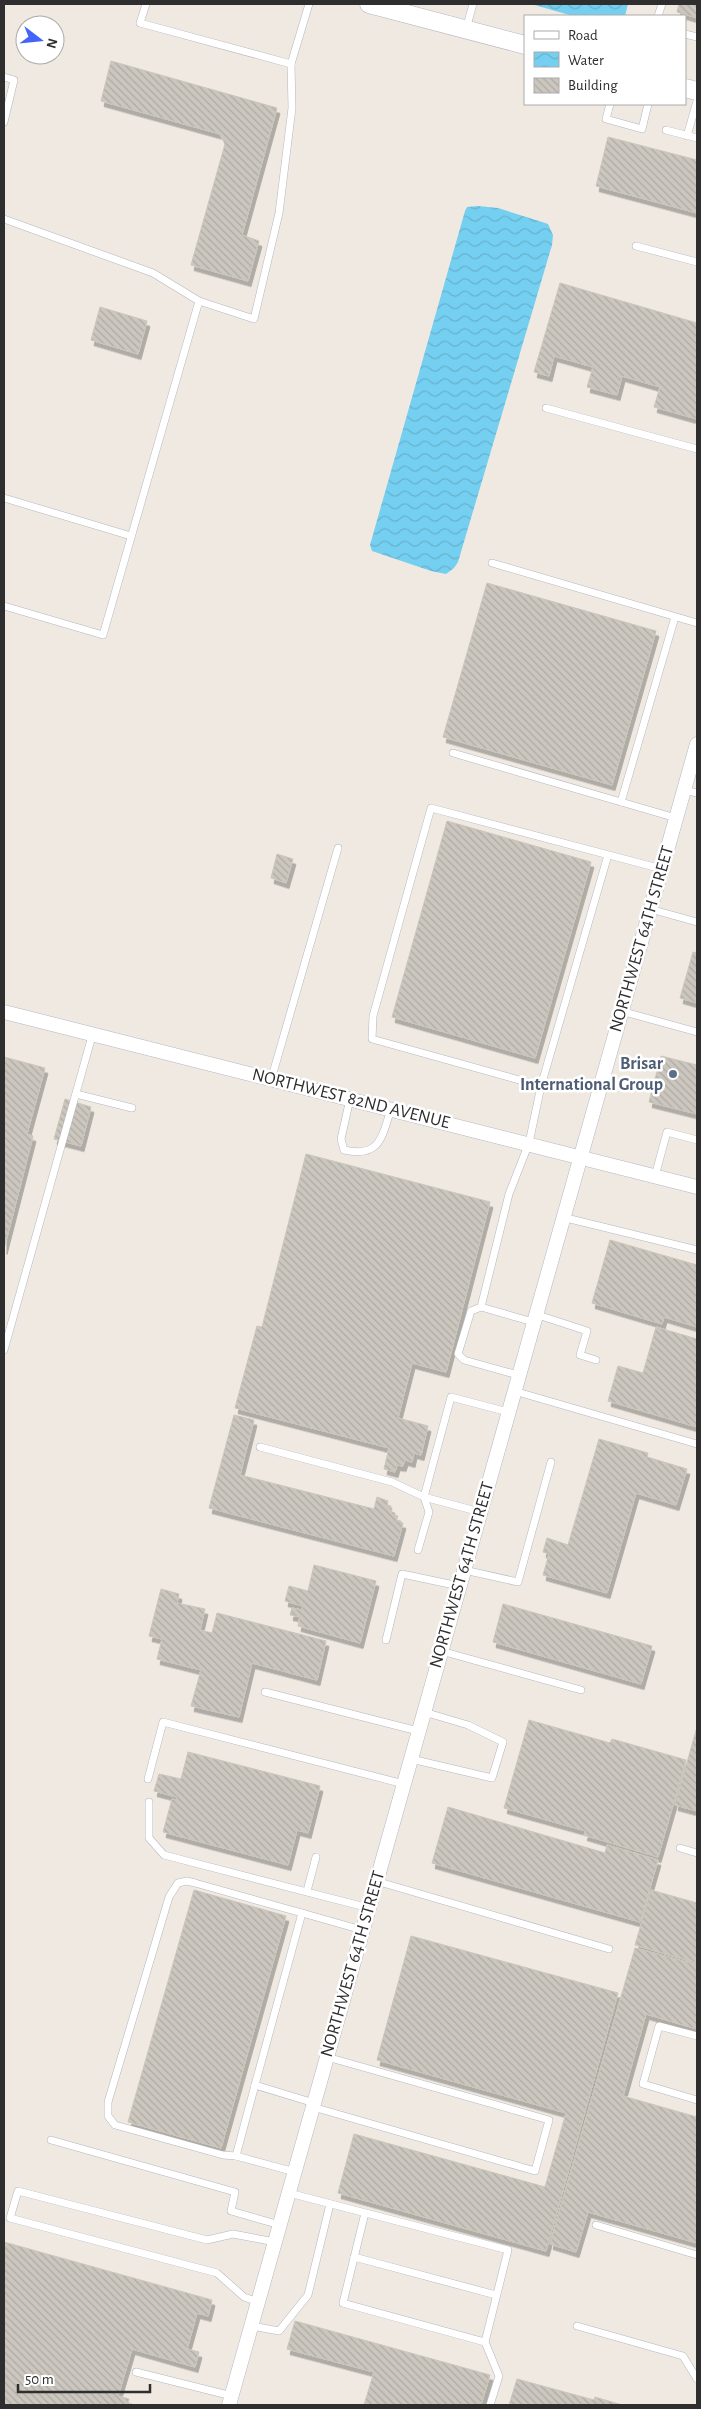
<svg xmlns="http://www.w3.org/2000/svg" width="701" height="2409" font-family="'Alegreya Sans',sans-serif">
  <defs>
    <pattern id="water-waves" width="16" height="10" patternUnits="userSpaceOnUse" patternTransform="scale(1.25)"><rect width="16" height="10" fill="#75cff0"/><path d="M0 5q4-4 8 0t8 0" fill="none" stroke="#66b2ce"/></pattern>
    <pattern id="building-back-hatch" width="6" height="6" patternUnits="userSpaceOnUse" patternTransform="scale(1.25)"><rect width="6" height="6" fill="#cbc7bf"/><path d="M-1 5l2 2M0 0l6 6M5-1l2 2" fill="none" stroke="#afaba4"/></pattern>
    <filter id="shadow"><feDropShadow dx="3" dy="5.5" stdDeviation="0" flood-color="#0004"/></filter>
  </defs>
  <rect width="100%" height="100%" fill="#efe9e1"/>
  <g fill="url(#water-waves)">
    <polygon points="531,4 628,4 625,16 573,16"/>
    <polygon points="478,206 498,208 542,222 548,224 553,235 552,245 458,562 454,568 446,574 431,571 372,551 370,545 465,211 467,207"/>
  </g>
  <g fill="url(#building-back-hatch)" stroke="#cbc5ba" filter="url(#shadow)">
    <polygon points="679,4 697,4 697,18 677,12"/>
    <polygon points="111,61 277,108 242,235 259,241 248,281 191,265 225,144 220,134 101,101"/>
    <polygon points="608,137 697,160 697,213 596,186"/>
    <polygon points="560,283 697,323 697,419 654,407 660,387 622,376 617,395 587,387 593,367 554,356 549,376 534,372"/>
    <polygon points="100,307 147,321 138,354 91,340"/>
    <polygon points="487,583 656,631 612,785 443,737"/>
    <polygon points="447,821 591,862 535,1058 392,1017"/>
    <polygon points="277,854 293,859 286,883 271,878"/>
    <polygon points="693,952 697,953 697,1003 680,998"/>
    <polygon points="661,1056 697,1065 697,1114 649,1102"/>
    <polygon points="4,1057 45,1068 27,1134 33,1136 4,1249"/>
    <polygon points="65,1099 91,1107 81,1146 54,1139"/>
    <polygon points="306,1154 490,1202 446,1372 412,1363 398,1418 428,1426 421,1455 414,1453 412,1462 405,1460 403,1466 397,1465 395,1472 384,1469 389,1448 235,1408 257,1326 262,1327"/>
    <polygon points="610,1240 697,1265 697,1327 664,1317 662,1324 592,1303"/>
    <polygon points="656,1327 697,1339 697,1427 608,1401 618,1366 643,1373"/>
    <polygon points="234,1415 254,1420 240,1475 374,1509 377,1497 388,1501 387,1506 392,1508 391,1514 398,1516 396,1521 403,1523 394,1556 209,1508"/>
    <polygon points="599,1439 648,1453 647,1457 687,1469 676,1505 636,1493 607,1593 543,1575 549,1554 543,1552 547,1538 568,1545"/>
    <polygon points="314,1565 376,1581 360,1643 298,1626 300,1617 290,1615 292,1608 302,1610 303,1606 285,1601 289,1586 308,1591"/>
    <polygon points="161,1589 179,1594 177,1603 205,1609 200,1630 212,1633 217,1613 326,1641 317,1680 252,1663 239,1717 191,1706 201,1670 157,1659 162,1639 149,1636"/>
    <polygon points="503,1604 652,1646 641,1684 493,1642"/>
    <polygon points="529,1720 610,1743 612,1739 686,1760 658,1857 584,1835 586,1831 504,1808"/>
    <polygon points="697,1727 697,1811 675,1805"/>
    <polygon points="188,1752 320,1786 308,1833 297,1830 288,1865 163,1832 172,1799 176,1800 177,1797 154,1791 159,1774 181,1779"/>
    <polygon points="448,1807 605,1853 607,1845 658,1860 640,1922 432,1863"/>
    <polygon points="194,1890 286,1916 221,2148 128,2122"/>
    <polygon points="651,1890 697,1903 697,1963 635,1945"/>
    <polygon points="411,1936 618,1993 546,2251 338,2193 354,2134 545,2187 566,2113 377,2060"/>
    <polygon points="635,1948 697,1965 697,2029 646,2014 623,2096 697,2117 697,2243 588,2212 576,2252 550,2244"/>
    <polygon points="4,2242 212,2300 208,2316 197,2313 187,2349 199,2352 195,2367 132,2349 118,2396 129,2399 128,2405 4,2405"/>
    <polygon points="295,2321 490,2375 481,2405 364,2405 374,2372 287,2349"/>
    <polygon points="517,2379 594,2400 595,2397 622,2405 509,2405"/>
  </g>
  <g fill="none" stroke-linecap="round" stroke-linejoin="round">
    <defs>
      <g id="service">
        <polyline points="146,4 140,23 291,64"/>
        <polyline points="658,16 662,4"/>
        <polyline points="466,29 473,4"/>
        <polyline points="685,34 697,37"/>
        <polyline points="4,77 14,80 4,122"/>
        <polyline points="610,104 606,119 642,129 648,104"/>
        <polyline points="666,130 697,138"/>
        <polyline points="687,136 697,101"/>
        <polyline points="4,219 153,273 199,301 254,319 279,213 292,108 291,64 309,4"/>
        <polyline points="636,246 697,262"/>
        <polyline points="546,408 697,449"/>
        <polyline points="4,498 131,536"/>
        <polyline points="492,563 697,623"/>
        <polyline points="4,606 103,635 199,301"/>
        <polyline points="675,617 621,802 676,818"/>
        <polyline points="453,753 621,802"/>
        <polyline points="684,790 697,793"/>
        <polyline points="650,909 697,922"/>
        <polyline points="621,1011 697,1032"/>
        <polyline points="271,1080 338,848"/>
        <polyline points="541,1086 608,855"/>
        <polyline points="76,1094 132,1108"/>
        <path d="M350,1099L341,1139L344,1150C380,1158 382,1137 391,1109"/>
        <polyline points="655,1176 667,1132 697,1140"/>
        <polyline points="562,1217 697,1250"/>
        <polyline points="481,1307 471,1311 458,1354 464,1360 518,1375"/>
        <polyline points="535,1314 587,1331 580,1355 596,1360"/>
        <polyline points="533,1322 481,1307 509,1194 529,1143 541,1086 372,1039 373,1016 431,808 662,869"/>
        <polyline points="4,1350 92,1036"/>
        <polyline points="514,1391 697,1444"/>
        <polyline points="260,1447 392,1482 424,1497 429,1512 418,1550"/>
        <polyline points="480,1512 424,1497 451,1397 508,1412"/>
        <polyline points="464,1570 518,1582 551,1462"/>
        <polyline points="386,1640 402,1574 459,1586"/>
        <polyline points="441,1651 581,1690"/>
        <polyline points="265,1692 418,1731"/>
        <polyline points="411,1759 492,1778 503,1742 468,1725 424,1712"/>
        <polyline points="148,1779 163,1722 404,1784"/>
        <polyline points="149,1802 149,1838 164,1855 369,1908"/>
        <polyline points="680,1848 697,1853"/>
        <polyline points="376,1881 609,1949"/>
        <polyline points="307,1891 316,1857"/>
        <polyline points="697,2036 659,2026 643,2084 697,2100"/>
        <polyline points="255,2085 236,2156 295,2172"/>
        <polyline points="314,2103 255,2085 302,1913 362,1930"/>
        <polyline points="313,2107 535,2171 549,2120 327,2057"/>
        <polyline points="51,2140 235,2192 231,2211 280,2225"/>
        <polyline points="236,2156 223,2155 115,2125 108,2116 108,2102 169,1897 178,1883 187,1881 195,1883 302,1913"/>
        <polyline points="289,2193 508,2250 485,2342 343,2303 365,2213"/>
        <polyline points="596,2225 697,2255"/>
        <polyline points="354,2257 496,2295"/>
        <polyline points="258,2302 244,2297 217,2273 10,2218 18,2191 207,2240 233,2234 275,2242"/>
        <polyline points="252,2326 279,2331 308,2295 330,2204"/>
        <polyline points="577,2326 683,2356 697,2379"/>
        <polyline points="485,2342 499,2376 490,2405"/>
        <polyline points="136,2372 232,2396"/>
      </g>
      <g id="minor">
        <polyline points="4,1012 697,1187"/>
        <polyline points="229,2405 697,744"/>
      </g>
      <g id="tertiary">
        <polyline points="369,4 525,45"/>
        <polyline points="685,88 697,91"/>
      </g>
    </defs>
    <use href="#service" stroke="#b4b7c1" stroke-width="8"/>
    <use href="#minor" stroke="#b4b7c1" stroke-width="15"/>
    <use href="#tertiary" stroke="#b4b7c1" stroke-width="19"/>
    <use href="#service" stroke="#fff" stroke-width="7"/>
    <use href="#minor" stroke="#fff" stroke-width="14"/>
    <use href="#tertiary" stroke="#fff" stroke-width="18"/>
  </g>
  <circle fill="#5c6f8a" stroke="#fff" stroke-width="2" cx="673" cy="1074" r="5"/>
  <g text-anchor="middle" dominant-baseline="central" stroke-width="5" stroke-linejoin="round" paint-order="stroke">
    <g font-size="18" fill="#2e2e2e" stroke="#fff">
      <text transform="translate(642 939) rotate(-74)">NORTHWEST 64TH STREET</text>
      <text transform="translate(351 1099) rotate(14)">NORTHWEST 82ND AVENUE</text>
      <text transform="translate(462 1575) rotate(-74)">NORTHWEST 64TH STREET</text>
      <text transform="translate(353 1964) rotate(-74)">NORTHWEST 64TH STREET</text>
    </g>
    <g font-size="18" font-weight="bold" fill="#4e5e75" stroke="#fff" text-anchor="end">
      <text x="663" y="1064">Brisar<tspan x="663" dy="21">International Group</tspan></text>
    </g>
  </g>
  <rect width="701" height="2409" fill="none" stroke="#2e2e2e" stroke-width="10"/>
  <rect x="524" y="15" width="162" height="90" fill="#ffffff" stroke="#ababab"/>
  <rect x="534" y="31" width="25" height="8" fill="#ffffff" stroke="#ababab"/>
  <text x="568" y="40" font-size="15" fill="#2e2e2e">Road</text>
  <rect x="534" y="52" width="25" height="15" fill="url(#water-waves)" stroke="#ababab"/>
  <text x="568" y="65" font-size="15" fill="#2e2e2e">Water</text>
  <rect x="534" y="78" width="25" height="15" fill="url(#building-back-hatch)" stroke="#ababab"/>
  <text x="568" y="90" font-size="15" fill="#2e2e2e">Building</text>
  <g transform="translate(40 40) rotate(106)"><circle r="24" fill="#ffffff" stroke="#ababab"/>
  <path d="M0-4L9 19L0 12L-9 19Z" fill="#4264fb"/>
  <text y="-8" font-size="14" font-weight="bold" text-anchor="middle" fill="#2e2e2e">N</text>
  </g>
  <path d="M18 2384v8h132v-8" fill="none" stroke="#2e2e2e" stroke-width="2.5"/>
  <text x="25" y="2384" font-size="15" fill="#2e2e2e" stroke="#ffffff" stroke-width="4" paint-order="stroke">50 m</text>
</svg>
